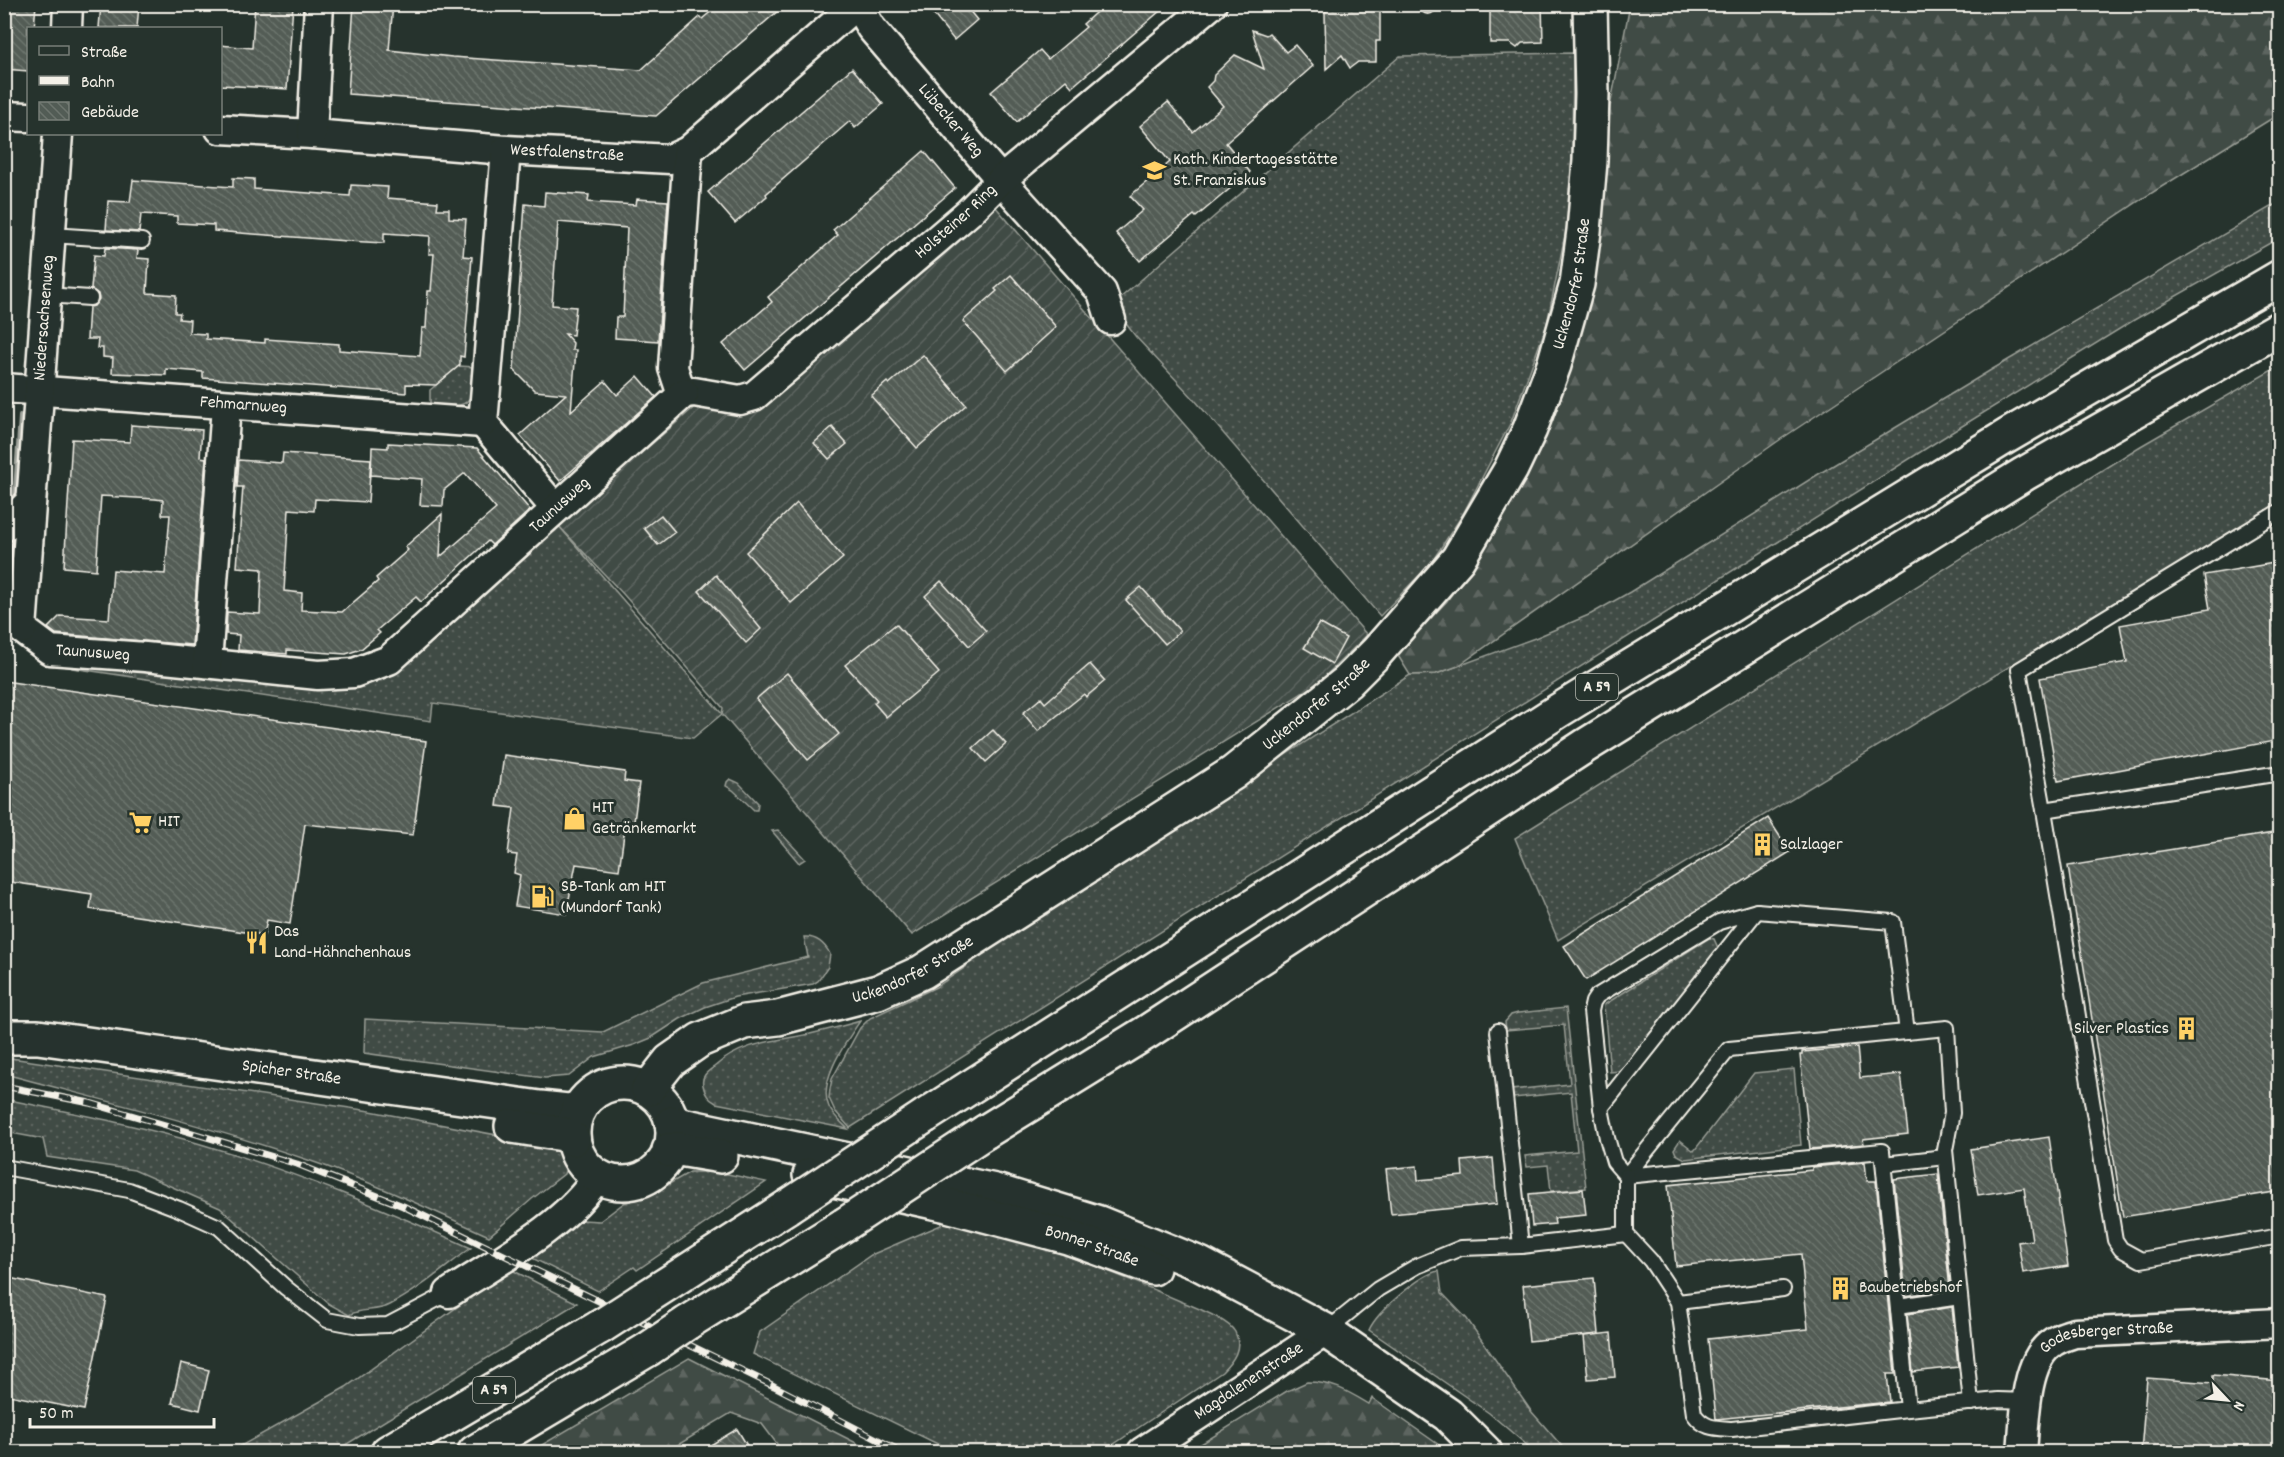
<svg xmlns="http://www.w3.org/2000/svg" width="2284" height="1457" font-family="Dekko,sans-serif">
  <defs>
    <pattern id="grass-dots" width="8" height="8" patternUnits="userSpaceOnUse" patternTransform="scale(1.5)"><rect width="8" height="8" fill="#414b45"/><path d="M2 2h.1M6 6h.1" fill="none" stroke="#5d6560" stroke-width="1.8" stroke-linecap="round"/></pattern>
    <pattern id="forest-firs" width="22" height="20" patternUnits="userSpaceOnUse" patternTransform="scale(1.5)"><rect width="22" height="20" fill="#414b45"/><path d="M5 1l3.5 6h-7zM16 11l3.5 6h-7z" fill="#5d6560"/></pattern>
    <pattern id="garden-furrows" width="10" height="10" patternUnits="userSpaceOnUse" patternTransform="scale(1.5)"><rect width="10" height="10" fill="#414b45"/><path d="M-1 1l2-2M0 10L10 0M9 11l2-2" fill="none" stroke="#5d6560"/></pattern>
    <pattern id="building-back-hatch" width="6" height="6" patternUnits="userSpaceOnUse" patternTransform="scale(1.5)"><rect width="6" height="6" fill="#525c55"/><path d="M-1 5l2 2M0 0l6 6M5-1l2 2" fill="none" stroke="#6c746d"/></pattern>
  </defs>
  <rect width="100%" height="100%" fill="#26332d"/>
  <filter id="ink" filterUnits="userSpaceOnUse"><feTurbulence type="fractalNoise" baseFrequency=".0167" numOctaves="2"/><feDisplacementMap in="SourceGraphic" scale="12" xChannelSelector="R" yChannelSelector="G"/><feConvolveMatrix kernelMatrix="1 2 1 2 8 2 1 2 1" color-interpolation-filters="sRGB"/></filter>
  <g filter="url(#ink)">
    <g fill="url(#grass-dots)" stroke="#9a9e96" stroke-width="1.5">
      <polygon points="1573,53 1572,160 1567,225 1547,324 1511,422 1463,514 1431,563 1380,616 1194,399 1136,337 1112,305 1400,56"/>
      <polygon points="2279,202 2279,238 2134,320 1941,439 850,1128 835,1111 829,1098 830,1089 832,1079 860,1028 870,1018 936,987 967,966 968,958 1410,675 1436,674 1535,638 1591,614 1630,592 1817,475 1991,370"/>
      <path d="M459,366L475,367C472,408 469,407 430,406V390Z"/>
      <polygon points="2279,366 2279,503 1558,940 1515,838 2139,447"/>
      <polygon points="558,525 722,714 693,738 433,703 431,721 72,668 63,661 376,682"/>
      <polygon points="730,779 739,783 758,803 757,810 754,810 733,790 726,786 727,782"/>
      <polygon points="778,830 805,859 799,863 772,831"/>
      <path d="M804,937C816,936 825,944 830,954L828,967L818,981L813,984L735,997L705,1007L680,1019L651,1038L634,1045L594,1057L569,1076L545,1078L364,1053L365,1019L603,1032L703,983L808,957Z"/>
      <polygon points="1709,938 1714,939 1718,948 1620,1071 1610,1072 1604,1005"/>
      <polygon points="1566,1008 1586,1188 1551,1191 1548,1165 1527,1167 1525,1156 1577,1151 1571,1092 1513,1098 1511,1090 1570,1084 1564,1025 1506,1030 1505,1022 1511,1015 1518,1013"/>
      <path d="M860,1021C846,1042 817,1082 829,1107C833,1116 841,1122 848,1129L716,1103C708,1099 705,1094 703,1085C701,1076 707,1072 714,1067C742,1042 775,1041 810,1034C827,1030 843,1026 860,1021Z"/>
      <path d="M4,1057L370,1111L544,1144C558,1150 570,1158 564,1174L532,1199L489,1236C429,1209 370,1181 308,1160C209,1126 106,1101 5,1074Z"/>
      <polygon points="1794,1069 1801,1145 1685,1159 1676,1154 1674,1149 1680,1140 1694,1151 1754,1073"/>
      <path d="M5,1099C72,1113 138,1125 204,1145C296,1172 384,1209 471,1248C445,1267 419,1290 390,1305C377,1312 360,1308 349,1315L329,1304L220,1208L134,1170L47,1157L43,1139L5,1132Z"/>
      <polygon points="690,1172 718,1172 766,1182 637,1270 634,1267 598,1291 528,1256 582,1220 600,1221 624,1203 655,1192"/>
      <path d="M943,1218C1025,1239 1103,1267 1180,1301C1193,1306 1229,1320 1235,1332C1243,1348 1233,1361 1222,1372L1102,1452H954L753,1354L760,1332L871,1255L941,1225Z"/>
      <polygon points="510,1269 577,1303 334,1452 230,1452 346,1387"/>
      <path d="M1439,1271L1442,1293L1467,1319L1531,1411L1567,1452H1535L1489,1413L1369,1330C1377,1312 1420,1274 1439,1271Z"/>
    </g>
    <g fill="url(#forest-firs)" stroke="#9a9e96" stroke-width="1.5">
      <polygon points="1630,5 2279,5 2279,114 2142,199 1781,439 1458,666 1436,674 1410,675 1397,654 1447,601 1481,551 1567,378 1580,336 1594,277 1602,217 1610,107"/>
      <polygon points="689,1358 874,1452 783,1452 762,1424 731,1413 666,1452 530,1452"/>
      <path d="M1307,1382C1333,1382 1347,1391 1369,1404L1372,1398L1449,1452H1188L1287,1391Z"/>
    </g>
    <polygon fill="url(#garden-furrows)" stroke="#9a9e96" stroke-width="1.5" points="994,205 1367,635 1317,684 912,935 722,714 723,708 624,595 558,525 698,404 753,412"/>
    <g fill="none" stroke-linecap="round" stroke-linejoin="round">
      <g stroke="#9fa39b" stroke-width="8">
        <polyline points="16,505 22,417"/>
        <polyline points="4,558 11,552 12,547"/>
      </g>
    </g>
    <g fill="url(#building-back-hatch)" stroke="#f4f1e8" stroke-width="1.5">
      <polygon points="4,4 36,4 34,28 28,28 28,71 4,69"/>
      <polygon points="101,4 139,4 137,28 99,28"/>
      <polygon points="255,4 293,4 287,89 220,85 220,45 252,48"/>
      <polygon points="354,4 393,4 389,50 452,57 641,70 700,17 702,19 720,4 786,4 656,116 348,94"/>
      <polygon points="925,4 964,4 977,20 954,40"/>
      <polygon points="1105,4 1168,4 1072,87 1066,80 1017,122 991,92 1040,50 1048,59 1086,27 1083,24"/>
      <polygon points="1333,4 1380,4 1380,41 1376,41 1376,62 1358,62 1350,68 1342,55 1326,69 1325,12"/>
      <polygon points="1490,4 1542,4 1543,42 1522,43 1517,48 1510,43 1490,43"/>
      <polygon points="1252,30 1266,35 1269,33 1286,52 1295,45 1313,66 1226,143 1250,172 1196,217 1194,215 1140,261 1116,233 1143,210 1130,196 1170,162 1140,126 1168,102 1193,132 1223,106 1207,87 1213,81 1214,75 1235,55 1264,69"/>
      <polygon points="852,68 883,104 855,128 850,121 766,194 767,196 735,223 708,192"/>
      <polygon points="924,151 955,188 745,370 723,344 772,302 768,297 838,235 833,230"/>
      <polygon points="233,178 254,179 254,189 350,196 351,185 388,187 387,198 438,202 437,209 449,209 449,218 466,219 463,256 472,257 464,357 460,356 460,365 436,385 406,384 406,393 203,378 203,372 166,369 166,375 112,373 113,358 103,357 103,348 97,348 98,339 87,339 89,307 94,306 99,299 98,294 91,289 94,255 104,256 105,248 138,250 137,258 149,259 147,293 176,295 175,313 180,313 179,319 190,320 189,333 206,334 206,339 265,343 265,339 339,344 339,350 420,356 422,328 426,328 428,291 431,291 434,254 429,254 430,236 384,233 384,243 347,241 214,231 214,225 177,223 177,216 141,214 139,232 106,230 108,201 130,202 133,180 233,187"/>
      <polygon points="545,192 589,195 588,202 636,205 637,199 668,201 658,341 615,338 616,317 623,317 627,228 558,222 552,305 576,307 573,335 565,334 573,343 572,350 576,350 571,411 605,381 617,395 638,376 656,397 560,481 520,435 566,394 535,391 514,370 525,204 544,206"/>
      <polygon points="1011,275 1056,327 1007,371 963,321 997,291 995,289"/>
      <polygon points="923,355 966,405 917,448 871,396 887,382 889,384"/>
      <polygon points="131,425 202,430 200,457 206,458 192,645 56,634 48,628 60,616 109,619 113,570 165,574 170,515 162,515 163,500 155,499 101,496 96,570 64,567 72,439 130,442"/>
      <polygon points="832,427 847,444 829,459 814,443"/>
      <polygon points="388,443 477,448 530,510 492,545 488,541 421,602 416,597 377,630 380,633 361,649 346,654 287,650 287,654 238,650 239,635 226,634 227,612 260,614 262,569 237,567 243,487 237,487 239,460 282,463 283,453 371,459 368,502 315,499 314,511 289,509 284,591 302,593 301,610 342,612 378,581 376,578 408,550 405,547 442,514 440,557 496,509 465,473 444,490 443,506 420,505 422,479 371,475 372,447 388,448"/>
      <polygon points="797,503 843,558 791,603 746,552"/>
      <polygon points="661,515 675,532 658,545 644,528"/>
      <polygon points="2280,562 2280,740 2058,781 2040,678 2127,662 2120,625 2210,609 2204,575"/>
      <polygon points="716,575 761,629 746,643 699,591"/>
      <polygon points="941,581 986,631 969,646 925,596"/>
      <polygon points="1141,587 1180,631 1165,644 1126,600"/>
      <polygon points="1319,623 1346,638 1332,664 1304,648"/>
      <polygon points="896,624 939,673 886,717 874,703 877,700 845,665"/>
      <polygon points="1090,664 1105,681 1086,697 1084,694 1038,731 1023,713 1041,698 1045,703"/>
      <polygon points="787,673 839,734 808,760 756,699"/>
      <polygon points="4,681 426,741 413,835 305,824 290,924 267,920 264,935 90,909 92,894 4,881"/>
      <polygon points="993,730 1006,744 986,762 973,748"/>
      <polygon points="504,755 625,772 624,781 639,783 633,829 625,827 619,870 576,864 566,914 515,906 520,875 514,873 517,855 508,854 514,808 497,806"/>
      <polygon points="1768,818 1790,852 1586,980 1564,946"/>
      <polygon points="2280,832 2280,1191 2123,1217 2068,866"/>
      <polygon points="1857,1047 1860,1078 1901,1074 1908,1134 1863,1139 1864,1144 1810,1149 1800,1055 1802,1055 1802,1052"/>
      <polygon points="2049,1137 2068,1266 2023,1273 2018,1242 2032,1240 2024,1188 1978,1195 1971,1149"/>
      <polygon points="1493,1158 1497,1204 1391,1214 1386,1169 1417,1166 1418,1180 1463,1176 1462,1161"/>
      <polygon points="1865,1162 1867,1181 1876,1181 1895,1374 1887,1374 1890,1402 1716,1419 1708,1339 1808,1329 1801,1254 1676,1266 1668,1185 1812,1170 1812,1167"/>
      <polygon points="1938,1174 1950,1289 1906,1296 1894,1179"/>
      <polygon points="1583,1189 1586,1215 1554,1218 1555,1224 1532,1226 1529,1194"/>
      <polygon points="4,1277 107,1298 84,1410 4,1394"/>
      <polygon points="1594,1278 1599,1334 1529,1341 1523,1285"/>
      <polygon points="1952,1307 1958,1367 1913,1372 1907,1314"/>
      <polygon points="1611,1333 1615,1377 1588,1379 1584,1336"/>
      <polygon points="181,1363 209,1370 200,1410 172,1403"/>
      <polygon points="2213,1375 2280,1381 2280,1452 2141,1452 2147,1378 2213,1383"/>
      <polygon points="737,1429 751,1452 699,1452"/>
    </g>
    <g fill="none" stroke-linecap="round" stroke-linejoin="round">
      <defs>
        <g id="service">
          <polyline points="1428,6 1428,4"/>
          <polyline points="51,235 142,241"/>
          <polyline points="46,295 90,298"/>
          <polyline points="2280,511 2019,670 2044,810 2115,1240 2121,1249 2141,1260 2280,1236"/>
          <polyline points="2044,810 2280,773"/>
          <polyline points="1498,1031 1521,1246"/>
          <polyline points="1601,1108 1757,911"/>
          <polyline points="1884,1164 1945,1157"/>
          <polyline points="4,1167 129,1190 179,1209 219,1227 286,1288 327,1320 359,1326 388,1325 449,1293"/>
          <polyline points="1626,1176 1729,1049 1947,1028 1952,1113 1945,1150 1971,1403"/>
          <polyline points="1626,1176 1614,1162 1607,1138 1601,1108 1591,1011 1593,1002 1597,996 1719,922 1757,911 1893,922 1907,1032"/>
          <path d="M1626,1234L1651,1261L1678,1302L1694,1414C1704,1429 1716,1428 1732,1429L1908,1409L1882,1151L1626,1176"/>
          <polyline points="1678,1302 1783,1289"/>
          <polyline points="1898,1306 1960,1297"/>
          <polyline points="1327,1330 1378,1289 1417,1266 1461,1248 1521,1246 1626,1234 1626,1176"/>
          <polyline points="1908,1409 1998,1400 2027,1401"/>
        </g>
        <g id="minor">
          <path id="s1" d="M857,4L871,28L1001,180L1102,292L1111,320"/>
          <polyline points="67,28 68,4"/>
          <polyline points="4,116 28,117"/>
          <path id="s2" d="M220,129L312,134L506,150L670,159L688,151L857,4"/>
          <polyline points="312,134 319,4"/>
          <polyline points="506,150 483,423 555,508"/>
          <path id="s3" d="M4,388L483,423"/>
          <path id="s4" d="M684,393L694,392L740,400L754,396L969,212L1001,180L1212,4"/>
          <polyline points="684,393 679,386 673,368 688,151"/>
          <polyline points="4,527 31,501"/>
          <path id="s5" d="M22,629L50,650L145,657L318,675L354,673L389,660L684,393"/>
          <path id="s6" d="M22,629L58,134"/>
          <polyline points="207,663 226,406"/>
          <path d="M449,1293C498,1261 566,1226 598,1176"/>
          <path id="s7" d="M1142,1452L1326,1331"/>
          <path id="s8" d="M2022,1452C2025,1422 2024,1366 2049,1345C2057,1338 2065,1336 2075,1333L2280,1323"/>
        </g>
        <g id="tertiary">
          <path id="s9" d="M4,1037H38L540,1108L568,1111L578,1109"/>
          <circle cx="623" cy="1133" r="50"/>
          <path id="s10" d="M648,1089L670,1061L700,1040L744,1022L778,1018L878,992L922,972L1233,773L1347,682L1376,653L1458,559L1511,469L1530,429L1554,365L1577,284L1584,231L1590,161L1592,94L1590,4"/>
          <polyline points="672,1123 995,1191 1099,1223 1200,1264 1326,1331 1448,1415 1485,1452"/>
          <polyline points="512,1126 563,1134 573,1139"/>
          <polyline points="669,1150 679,1149 721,1156"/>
          <path id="s11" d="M810,1175L947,1205L1068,1237L1153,1268"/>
        </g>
        <g id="motorway">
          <polyline points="925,1116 1558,711 2007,436 2280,277"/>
          <polyline points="985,1132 1147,1032 1585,746 2024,474 2280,328"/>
          <polyline points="642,1300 787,1207"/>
          <polyline points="687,1323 844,1225"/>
          <polyline points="388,1452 600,1327"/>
          <polyline points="475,1452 647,1350"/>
        </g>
      </defs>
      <use href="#service" stroke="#f4f1e8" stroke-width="18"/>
      <use href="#minor" stroke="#f4f1e8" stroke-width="33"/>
      <use href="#tertiary" stroke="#f4f1e8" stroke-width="38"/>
      <use href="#motorway" stroke="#f4f1e8" stroke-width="38"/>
      <use href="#service" stroke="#26332d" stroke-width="14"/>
      <use href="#minor" stroke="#26332d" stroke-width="28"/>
      <use href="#tertiary" stroke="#26332d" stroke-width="33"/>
      <use href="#motorway" stroke="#26332d" stroke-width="33"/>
      <defs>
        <polyline id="rail" points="4,1086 90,1103 186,1131 297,1164 403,1206 774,1386 902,1452"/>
      </defs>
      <use href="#rail" stroke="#f4f1e8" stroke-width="7"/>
      <use href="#rail" stroke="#26332d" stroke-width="4.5" stroke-dasharray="14" stroke-linecap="butt"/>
      <defs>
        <g id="motorway-bridge">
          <polyline points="787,1207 925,1116"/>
          <polyline points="844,1225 985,1132"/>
          <polyline points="600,1327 642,1300"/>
          <polyline points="647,1350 687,1323"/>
        </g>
      </defs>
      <use href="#motorway-bridge" stroke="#f4f1e8" stroke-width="38" stroke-linecap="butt"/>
      <use href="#motorway-bridge" stroke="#26332d" stroke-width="33"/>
    </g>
  </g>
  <defs>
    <symbol id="school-bare" viewBox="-9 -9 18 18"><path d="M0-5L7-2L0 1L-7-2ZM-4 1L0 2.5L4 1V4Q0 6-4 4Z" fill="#ffd166" stroke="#26332d" stroke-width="2.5" paint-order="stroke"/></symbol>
    <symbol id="shop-bare" viewBox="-9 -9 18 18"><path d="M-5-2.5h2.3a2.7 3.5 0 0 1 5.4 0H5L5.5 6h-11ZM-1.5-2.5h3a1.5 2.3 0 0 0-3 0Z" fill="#ffd166" stroke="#26332d" stroke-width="2.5" paint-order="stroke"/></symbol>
    <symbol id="supermarket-bare" viewBox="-9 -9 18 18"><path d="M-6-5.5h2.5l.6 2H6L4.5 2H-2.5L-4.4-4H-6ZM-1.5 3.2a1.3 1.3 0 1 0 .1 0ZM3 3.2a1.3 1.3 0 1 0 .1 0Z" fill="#ffd166" stroke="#26332d" stroke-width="2.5" paint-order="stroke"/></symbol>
    <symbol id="building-bare" viewBox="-9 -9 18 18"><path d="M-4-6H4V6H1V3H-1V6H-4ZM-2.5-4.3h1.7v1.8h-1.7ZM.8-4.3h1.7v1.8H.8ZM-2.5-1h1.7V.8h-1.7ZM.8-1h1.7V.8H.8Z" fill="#ffd166" stroke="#26332d" stroke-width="2.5" paint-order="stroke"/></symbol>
    <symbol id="fuel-bare" viewBox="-9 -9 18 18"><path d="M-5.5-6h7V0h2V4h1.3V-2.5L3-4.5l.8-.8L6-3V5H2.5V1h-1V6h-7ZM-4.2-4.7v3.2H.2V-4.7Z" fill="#ffd166" stroke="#26332d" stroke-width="2.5" paint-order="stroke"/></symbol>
    <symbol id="restaurant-bare" viewBox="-9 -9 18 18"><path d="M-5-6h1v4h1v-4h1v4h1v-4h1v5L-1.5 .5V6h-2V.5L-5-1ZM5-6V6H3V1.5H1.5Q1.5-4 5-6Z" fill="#ffd166" stroke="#26332d" stroke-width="2.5" paint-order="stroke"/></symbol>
  </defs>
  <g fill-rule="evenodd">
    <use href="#school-bare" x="1138" y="154" width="33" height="33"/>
    <use href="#shop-bare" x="558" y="802" width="33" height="33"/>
    <use href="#supermarket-bare" x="124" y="806" width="33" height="33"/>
    <use href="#building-bare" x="1746" y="828" width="33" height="33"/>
    <use href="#fuel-bare" x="526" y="880" width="33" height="33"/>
    <use href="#restaurant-bare" x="240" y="926" width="33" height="33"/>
    <use href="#building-bare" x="2170" y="1012" width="33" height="33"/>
    <use href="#building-bare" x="1824" y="1272" width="33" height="33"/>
  </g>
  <g text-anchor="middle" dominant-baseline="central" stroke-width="6" stroke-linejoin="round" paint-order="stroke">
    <g fill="#26332d" stroke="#b6b8b0" stroke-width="1.5">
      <rect x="1576" y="674" width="42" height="26" rx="4.5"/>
      <rect x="473" y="1377" width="42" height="26" rx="4.5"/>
    </g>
    <g font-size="16" font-weight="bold" fill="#f4f1e8">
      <text x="1597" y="687">A 59</text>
      <text x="494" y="1390">A 59</text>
    </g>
    <g font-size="18" fill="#f4f1e8" stroke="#26332d">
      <text stroke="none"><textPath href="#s1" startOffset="150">Lübecker Weg</textPath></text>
      <text stroke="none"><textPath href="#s2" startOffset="348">Westfalenstraße</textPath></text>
      <text stroke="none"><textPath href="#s4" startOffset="338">Holsteiner Ring</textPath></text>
      <text stroke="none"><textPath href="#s10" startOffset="1287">Uckendorfer Straße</textPath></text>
      <text stroke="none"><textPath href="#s6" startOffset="312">Niedersachsenweg</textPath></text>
      <text stroke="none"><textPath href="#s3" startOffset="240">Fehmarnweg</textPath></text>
      <text stroke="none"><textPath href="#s5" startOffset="608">Taunusweg</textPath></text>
      <text stroke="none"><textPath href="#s5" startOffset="78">Taunusweg</textPath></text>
      <text stroke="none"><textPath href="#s10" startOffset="783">Uckendorfer Straße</textPath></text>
      <text stroke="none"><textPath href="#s10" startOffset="298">Uckendorfer Straße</textPath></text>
      <text stroke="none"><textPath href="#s9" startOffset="290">Spicher Straße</textPath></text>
      <text stroke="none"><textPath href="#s11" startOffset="291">Bonner Straße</textPath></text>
      <text stroke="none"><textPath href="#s8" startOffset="172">Godesberger Straße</textPath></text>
      <text stroke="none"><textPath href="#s7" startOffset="128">Magdalenenstraße</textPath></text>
    </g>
    <g font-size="18" fill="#f4f1e8" stroke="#26332d" text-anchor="start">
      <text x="1173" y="160">Kath. Kindertagesstätte<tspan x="1173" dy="21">St. Franziskus</tspan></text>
      <text x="592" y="808">HIT<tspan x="592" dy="21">Getränkemarkt</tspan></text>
      <text x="158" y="822">HIT</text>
      <text x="1780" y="845">Salzlager</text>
      <text x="561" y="887">SB-Tank am HIT<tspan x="561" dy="21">(Mundorf Tank)</tspan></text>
      <text x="274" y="932">Das<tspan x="274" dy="21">Land-Hähnchenhaus</tspan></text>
      <text x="2169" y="1029" text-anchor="end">Silver Plastics</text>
      <text x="1859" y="1288">Baubetriebshof</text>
    </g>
  </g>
  <rect width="2284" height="1457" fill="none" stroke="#26332d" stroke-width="24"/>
  <rect x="12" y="12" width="2260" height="1433" fill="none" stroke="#f4f1e8" stroke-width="2" filter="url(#ink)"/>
  <rect x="27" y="27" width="195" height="108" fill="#26332d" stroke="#787f78" stroke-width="1.5"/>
  <rect x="39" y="46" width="30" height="9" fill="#26332d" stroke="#787f78" stroke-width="1.5"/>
  <text x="81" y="57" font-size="18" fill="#f4f1e8">Straße</text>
  <rect x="39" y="76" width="30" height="9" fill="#f4f1e8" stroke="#787f78" stroke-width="1.5"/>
  <text x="81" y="87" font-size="18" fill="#f4f1e8">Bahn</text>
  <rect x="39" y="102" width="30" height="18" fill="url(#building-back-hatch)" stroke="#787f78" stroke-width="1.5"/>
  <text x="81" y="117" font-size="18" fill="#f4f1e8">Gebäude</text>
  <g transform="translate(2227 1400) rotate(116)" stroke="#26332d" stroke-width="4.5" paint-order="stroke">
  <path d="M0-4.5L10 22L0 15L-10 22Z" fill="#f4f1e8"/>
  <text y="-9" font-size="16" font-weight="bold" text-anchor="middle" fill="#f4f1e8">N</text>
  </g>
  <path d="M30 1418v9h184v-9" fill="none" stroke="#f4f1e8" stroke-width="3"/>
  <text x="39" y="1418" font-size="18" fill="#f4f1e8" stroke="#26332d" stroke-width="4.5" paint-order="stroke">50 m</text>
</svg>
